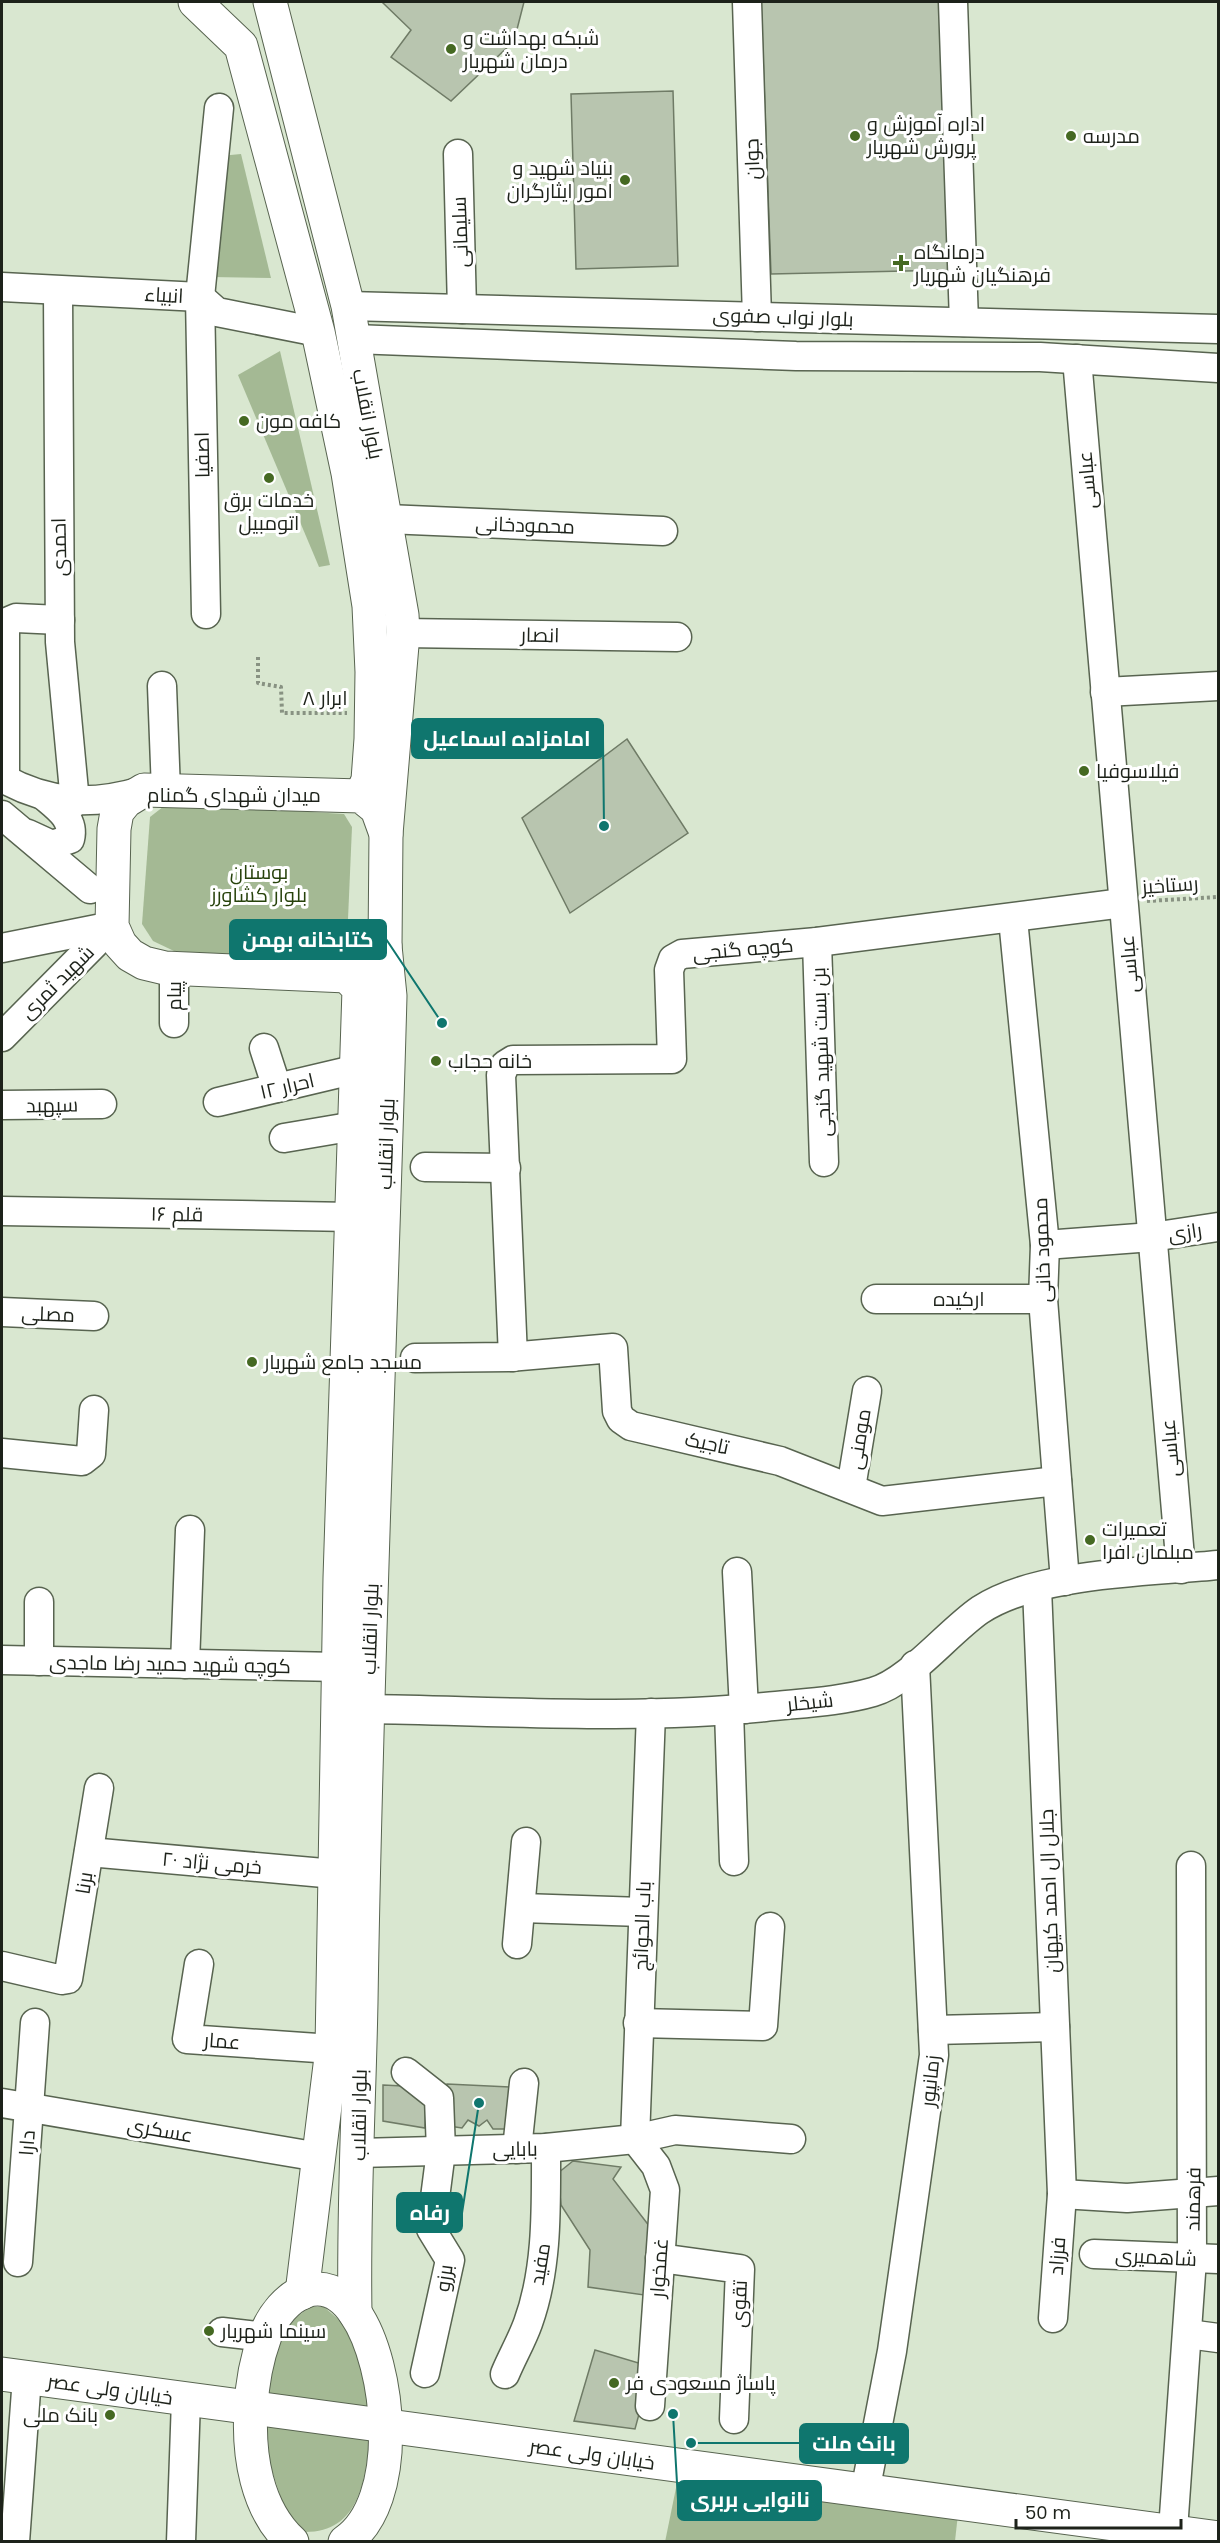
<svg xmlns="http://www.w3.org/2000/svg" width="1220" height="2543" font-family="Poppins,Cairo,sans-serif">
  <rect width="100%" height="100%" fill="#d9e7d0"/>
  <g fill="#a4b994">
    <polygon points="241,154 271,278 211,277 220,156"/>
    <polygon points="280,351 330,565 319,567 238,375"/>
    <polygon points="168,803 344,814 352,827 346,965 174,951 153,941 142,924 150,817"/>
    <path d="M312,2307H324L352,2331L371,2409L268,2394C274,2360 278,2323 312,2307Z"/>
    <path d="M267,2426L370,2437C365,2481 359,2532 305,2532L285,2511L270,2464Z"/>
    <polygon points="677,2483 958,2514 955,2541 665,2542"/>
  </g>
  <g fill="#b8c5af" stroke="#6f7b66" stroke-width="1.5">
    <polygon points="382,2 524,2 514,41 451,101 391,57 411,30"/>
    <polygon points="761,2 939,2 950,270 771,274"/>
    <polygon points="673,91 678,266 576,269 571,94"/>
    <polygon points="627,739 688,833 570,913 522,818"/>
    <polygon points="447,2084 512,2087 506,2129 493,2129 487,2120 479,2126 468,2120 462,2128 449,2126"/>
    <polygon points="383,2085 403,2086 426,2099 425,2128 383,2121"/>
    <polygon points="573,2161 621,2167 613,2179 650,2227 644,2295 588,2287 590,2250 561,2205 558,2173"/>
    <polygon points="595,2350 642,2364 642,2403 635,2429 574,2421"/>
  </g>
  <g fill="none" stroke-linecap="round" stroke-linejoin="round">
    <defs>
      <g id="minor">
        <polyline points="747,2 757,317"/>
        <polyline points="953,2 964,322"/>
        <polyline points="458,154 462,309"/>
        <polyline points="2,287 200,297 217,312 318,332"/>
        <polyline points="58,292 60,642 75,802"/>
        <polyline points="348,306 1218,329"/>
        <polyline points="354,339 796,356 1040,357 1218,368"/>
        <polyline points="1077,359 1181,1569"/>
        <polyline points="387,519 663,531"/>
        <polyline points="206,614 200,297 219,108"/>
        <polyline points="403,633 677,637"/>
        <polyline points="162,686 166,791"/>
        <polyline points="1105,692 1218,686"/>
        <path d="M2,778C49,804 91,806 142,791"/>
        <polyline points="5,780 5,627 9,621 16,618 60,620"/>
        <polyline points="2,815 90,889"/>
        <path d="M28,834L52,845L70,839C75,819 57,807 44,796"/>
        <polyline points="1013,919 1045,1245 1043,1299 1065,1581"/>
        <polyline points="817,942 824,1162"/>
        <polyline points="2,948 112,926"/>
        <polyline points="174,1023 174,968"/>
        <polyline points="2,1037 112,926"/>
        <polyline points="264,1048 277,1088"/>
        <polyline points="218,1102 357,1069"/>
        <polyline points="2,1105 102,1104"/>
        <polyline points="284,1138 355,1126"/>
        <polyline points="425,1167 506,1168"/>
        <polyline points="2,1211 352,1217"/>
        <polyline points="1045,1245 1152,1237 1218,1227"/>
        <polyline points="876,1299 1043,1299"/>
        <polyline points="2,1312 94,1316"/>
        <polyline points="513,1357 501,1075 505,1065 513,1060 672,1059 669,970 673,959 682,954 817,942 1123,903"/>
        <polyline points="415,1358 509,1357 613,1348 617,1411 621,1419 631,1426 780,1461 882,1501 1057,1481"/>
        <polyline points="2,1453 82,1461 91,1454 94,1410"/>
        <polyline points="851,1488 867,1391"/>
        <polyline points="737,1572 744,1709"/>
        <polyline points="1037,1588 1062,2194 1053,2318"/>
        <polyline points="2,1660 339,1667"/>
        <polyline points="39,1661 39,1602"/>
        <polyline points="185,1664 190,1530"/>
        <path d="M367,1709C499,1711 634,1720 765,1707C801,1703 838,1702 873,1692C909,1682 948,1632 980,1610C1038,1572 1150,1572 1218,1565"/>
        <polyline points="729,1711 734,1861"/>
        <polyline points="89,1852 335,1874"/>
        <polyline points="522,1908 642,1912"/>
        <polyline points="517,1944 526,1842"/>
        <polyline points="199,1964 187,2039 332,2049"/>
        <polyline points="2,1966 62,1980 68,1979 99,1788"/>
        <polyline points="638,2023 763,2026 770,1927"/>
        <polyline points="933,2030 1055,2027"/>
        <polyline points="406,2072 439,2098 441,2151 431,2229 450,2260 425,2373"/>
        <polyline points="2,2103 319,2157"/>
        <polyline points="635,2139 651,1713"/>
        <polyline points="635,2139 656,2166 665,2190 650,2406"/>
        <polyline points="517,2149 524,2083"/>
        <polyline points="359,2153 546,2148 635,2139 675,2130 791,2139"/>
        <polyline points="1062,2194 1127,2198 1218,2191"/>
        <polyline points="1094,2254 1218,2259"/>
        <polyline points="660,2258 740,2269 734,2419"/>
        <polyline points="18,2262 35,2023"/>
        <polyline points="222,2332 265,2337"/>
        <polyline points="1188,2334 1218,2338"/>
        <path d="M505,2374C512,2357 522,2340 528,2323C548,2268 546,2206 546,2148"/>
        <polyline points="865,2492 892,2351 934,2055 915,1665"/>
        <polyline points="15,2542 27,2377"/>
        <polyline points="181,2542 186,2400"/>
        <polyline points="1181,2542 1173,2530 1192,2259 1191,1866"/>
      </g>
      <g id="major">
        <polyline points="195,2 241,46 318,332 348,473 369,606 372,672 371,739 368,780 361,796"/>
        <polyline points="270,2 348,306 402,615 403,633 386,834"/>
        <polygon points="144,790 361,796 377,809 386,834 385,946 369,968 347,976 165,968 144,963 130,955 120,944 112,926 114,829 117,812 126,801"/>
        <polyline points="302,2293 332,2049 340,1578 359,989 347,976"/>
        <path d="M355,2313C353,2209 359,2106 361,2002C366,1667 381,1331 390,996L385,946"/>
        <polyline points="2,2374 1218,2538"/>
        <path d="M292,2542C256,2509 248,2454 251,2408C252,2384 257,2358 265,2336C281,2294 324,2267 355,2313C391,2365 404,2502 345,2542"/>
      </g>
    </defs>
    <use href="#minor" stroke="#586450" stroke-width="31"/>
    <use href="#major" stroke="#586450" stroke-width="35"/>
    <g stroke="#889282" stroke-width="4" stroke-dasharray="3 3" stroke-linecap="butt">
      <polyline points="258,657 258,683 281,687 282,713 347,713"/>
      <polyline points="1147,901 1218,897"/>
    </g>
    <use href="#minor" stroke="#fff" stroke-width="28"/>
    <use href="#major" stroke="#fff" stroke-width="33"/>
  </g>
  <g fill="#456922" stroke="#fff" stroke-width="2">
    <circle cx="451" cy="49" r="6"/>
    <circle cx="855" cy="136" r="6"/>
    <circle cx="1071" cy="136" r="6"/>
    <circle cx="625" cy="180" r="6"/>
    <path d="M898 254h6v6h6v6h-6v6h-6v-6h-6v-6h6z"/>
    <circle cx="244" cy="421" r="6"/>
    <circle cx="269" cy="478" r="6"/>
    <circle cx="1084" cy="771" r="6"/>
    <circle cx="436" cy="1061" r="6"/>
    <circle cx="252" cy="1362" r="6"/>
    <circle cx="1090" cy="1540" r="6"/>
    <circle cx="209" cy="2331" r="6"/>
    <circle cx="614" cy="2383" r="6"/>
    <circle cx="110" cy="2415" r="6"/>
  </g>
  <g text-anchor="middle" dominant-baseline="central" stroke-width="6" stroke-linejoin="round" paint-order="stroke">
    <g font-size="20" fill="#1d221a" stroke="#fff" text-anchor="start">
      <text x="463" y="38">شبکه بهداشت و<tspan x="463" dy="23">درمان شهریار</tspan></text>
      <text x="867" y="124">اداره آموزش و<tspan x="867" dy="23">پرورش شهریار</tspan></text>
      <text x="1083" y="136">مدرسه</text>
      <text x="613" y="168" text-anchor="end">بنیاد شهید و<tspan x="613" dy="23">امور ایثارگران</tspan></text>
      <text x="914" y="252">درمانگاه<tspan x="914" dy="23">فرهنگیان شهریار</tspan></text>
      <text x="256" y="421">کافه مون</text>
      <text x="269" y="500" text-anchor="middle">خدمات برق<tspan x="269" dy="23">اتومبیل</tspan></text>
      <text x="1096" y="771">فیلاسوفیا</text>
      <text x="448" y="1061">خانه حجاب</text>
      <text x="264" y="1362">مسجد جامع شهریار</text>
      <text x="1102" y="1529">تعمیرات<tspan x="1102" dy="23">مبلمان افرا</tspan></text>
      <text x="221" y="2331">سینما شهریار</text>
      <text x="626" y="2383">پاساژ مسعودی فر</text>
      <text x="98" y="2415" text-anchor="end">بانک ملی</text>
    </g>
    <g font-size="20" fill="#1d221a" stroke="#fff">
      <text transform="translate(752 159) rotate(-92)">جوان</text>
      <text transform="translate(460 232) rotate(-92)">سلیمانی</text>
      <text transform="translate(164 295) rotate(3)">انبیاء</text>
      <text transform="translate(783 317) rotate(2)">بلوار نواب صفوی</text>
      <text transform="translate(368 414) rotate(79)">بلوار انقلاب</text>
      <text transform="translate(202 455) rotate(-91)">اصفیا</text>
      <text transform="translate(1087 480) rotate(-95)">عباسی</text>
      <text transform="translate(525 525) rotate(2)">محمودخانی</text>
      <text transform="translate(59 547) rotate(-91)">احمدی</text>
      <text transform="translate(540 635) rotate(1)">انصار</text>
      <text x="325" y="698">ابرار ۸</text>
      <text x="234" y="795">میدان شهدای گمنام</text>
      <text transform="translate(1170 885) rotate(-4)">رستاخیز</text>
      <text transform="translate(743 949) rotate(-5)">کوچه گنجی</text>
      <text transform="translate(1129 964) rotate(-95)">عباسی</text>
      <text transform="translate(57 982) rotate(-45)">شهید ثمری</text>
      <text transform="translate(174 996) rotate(-90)">پیام</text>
      <text transform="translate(821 1052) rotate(-92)">بن بست شهید گنجی</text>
      <text transform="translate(287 1086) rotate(-13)">احرار ۱۲</text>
      <text transform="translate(52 1105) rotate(-1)">سپهبد</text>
      <text transform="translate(386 1144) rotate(-88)">بلوار انقلاب</text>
      <text transform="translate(177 1214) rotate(1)">قلم ۱۶</text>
      <text transform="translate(1185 1232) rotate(-8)">رازی</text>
      <text transform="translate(1042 1250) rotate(-92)">محمود خانی</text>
      <text x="959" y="1299">ارکیده</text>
      <text transform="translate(48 1314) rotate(2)">مصلی</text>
      <text transform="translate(859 1439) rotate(-81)">مومنی</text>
      <text transform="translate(707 1443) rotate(12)">تاجیک</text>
      <text transform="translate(1170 1448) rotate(-95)">عباسی</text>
      <text transform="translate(370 1629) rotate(-88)">بلوار انقلاب</text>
      <text transform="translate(170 1664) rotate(1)">کوچه شهید حمید رضا ماجدی</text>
      <text transform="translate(810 1702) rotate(-6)">شیخلر</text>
      <text transform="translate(212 1863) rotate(5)">خرمی نژاد ۲۰</text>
      <text transform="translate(84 1883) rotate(-81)">برنا</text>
      <text transform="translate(1049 1891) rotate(-92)">جلال ال احمد کیهان</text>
      <text transform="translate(642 1926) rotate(-88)">باب الحوائج</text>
      <text transform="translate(222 2041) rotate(4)">عمار</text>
      <text transform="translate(930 2081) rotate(-84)">زمانپور</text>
      <text transform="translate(359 2115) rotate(-89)">بلوار انقلاب</text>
      <text transform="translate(160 2130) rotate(10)">عسکری</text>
      <text transform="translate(27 2143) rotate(-86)">دارا</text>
      <text transform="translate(515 2149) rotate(-1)">بابایی</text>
      <text transform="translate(1193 2199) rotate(-89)">فرهمند</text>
      <text transform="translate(1057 2256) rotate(-86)">فرزاد</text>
      <text transform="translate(1156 2257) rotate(3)">شاهمیری</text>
      <text transform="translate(540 2264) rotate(-81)">مفید</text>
      <text transform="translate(659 2268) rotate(-86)">غمخوار</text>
      <text transform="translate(444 2278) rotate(-82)">برزو</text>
      <text transform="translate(739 2304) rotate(-88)">تقوی</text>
      <text transform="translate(110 2389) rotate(8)">خیابان ولی عصر</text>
      <text transform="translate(592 2454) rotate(8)">خیابان ولی عصر</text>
    </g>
    <g font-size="20" fill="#27420b" stroke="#fff">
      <text x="259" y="872">بوستان<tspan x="259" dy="23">بلوار کشاورز</tspan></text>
    </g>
  </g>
  <path fill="none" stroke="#0f766e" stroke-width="2" d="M604 826L603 739M442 1023L386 939M479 2103L462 2213M691 2443L800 2443M673 2414L678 2500"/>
  <g fill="#0f766e" stroke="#fff" stroke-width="2">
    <circle cx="604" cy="826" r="6"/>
    <circle cx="442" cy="1023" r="6"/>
    <circle cx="479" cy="2103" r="6"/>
    <circle cx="691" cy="2443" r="6"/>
    <circle cx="673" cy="2414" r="6"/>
  </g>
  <g fill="#0f766e" stroke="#0f766e" stroke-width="2">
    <rect x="412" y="719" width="191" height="39" rx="6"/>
    <rect x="230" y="920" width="156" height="39" rx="6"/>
    <rect x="397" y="2193" width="65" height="39" rx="6"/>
    <rect x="800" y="2424" width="108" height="39" rx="6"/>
    <rect x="678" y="2481" width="143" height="39" rx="6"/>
  </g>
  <g font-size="21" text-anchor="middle" font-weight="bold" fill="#fff">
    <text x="507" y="746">امامزاده اسماعیل</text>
    <text x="308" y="947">کتابخانه بهمن</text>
    <text x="430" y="2220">رفاه</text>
    <text x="854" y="2451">بانک ملت</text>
    <text x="750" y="2507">نانوایی بربری</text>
  </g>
  <rect width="1220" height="2543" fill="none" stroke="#1d221a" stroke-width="6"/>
  <path d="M1016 2519v9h165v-9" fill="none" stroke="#1d221a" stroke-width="3"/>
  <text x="1025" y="2519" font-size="18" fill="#1d221a" stroke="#ffffff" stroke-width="4.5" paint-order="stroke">50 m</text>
</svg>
